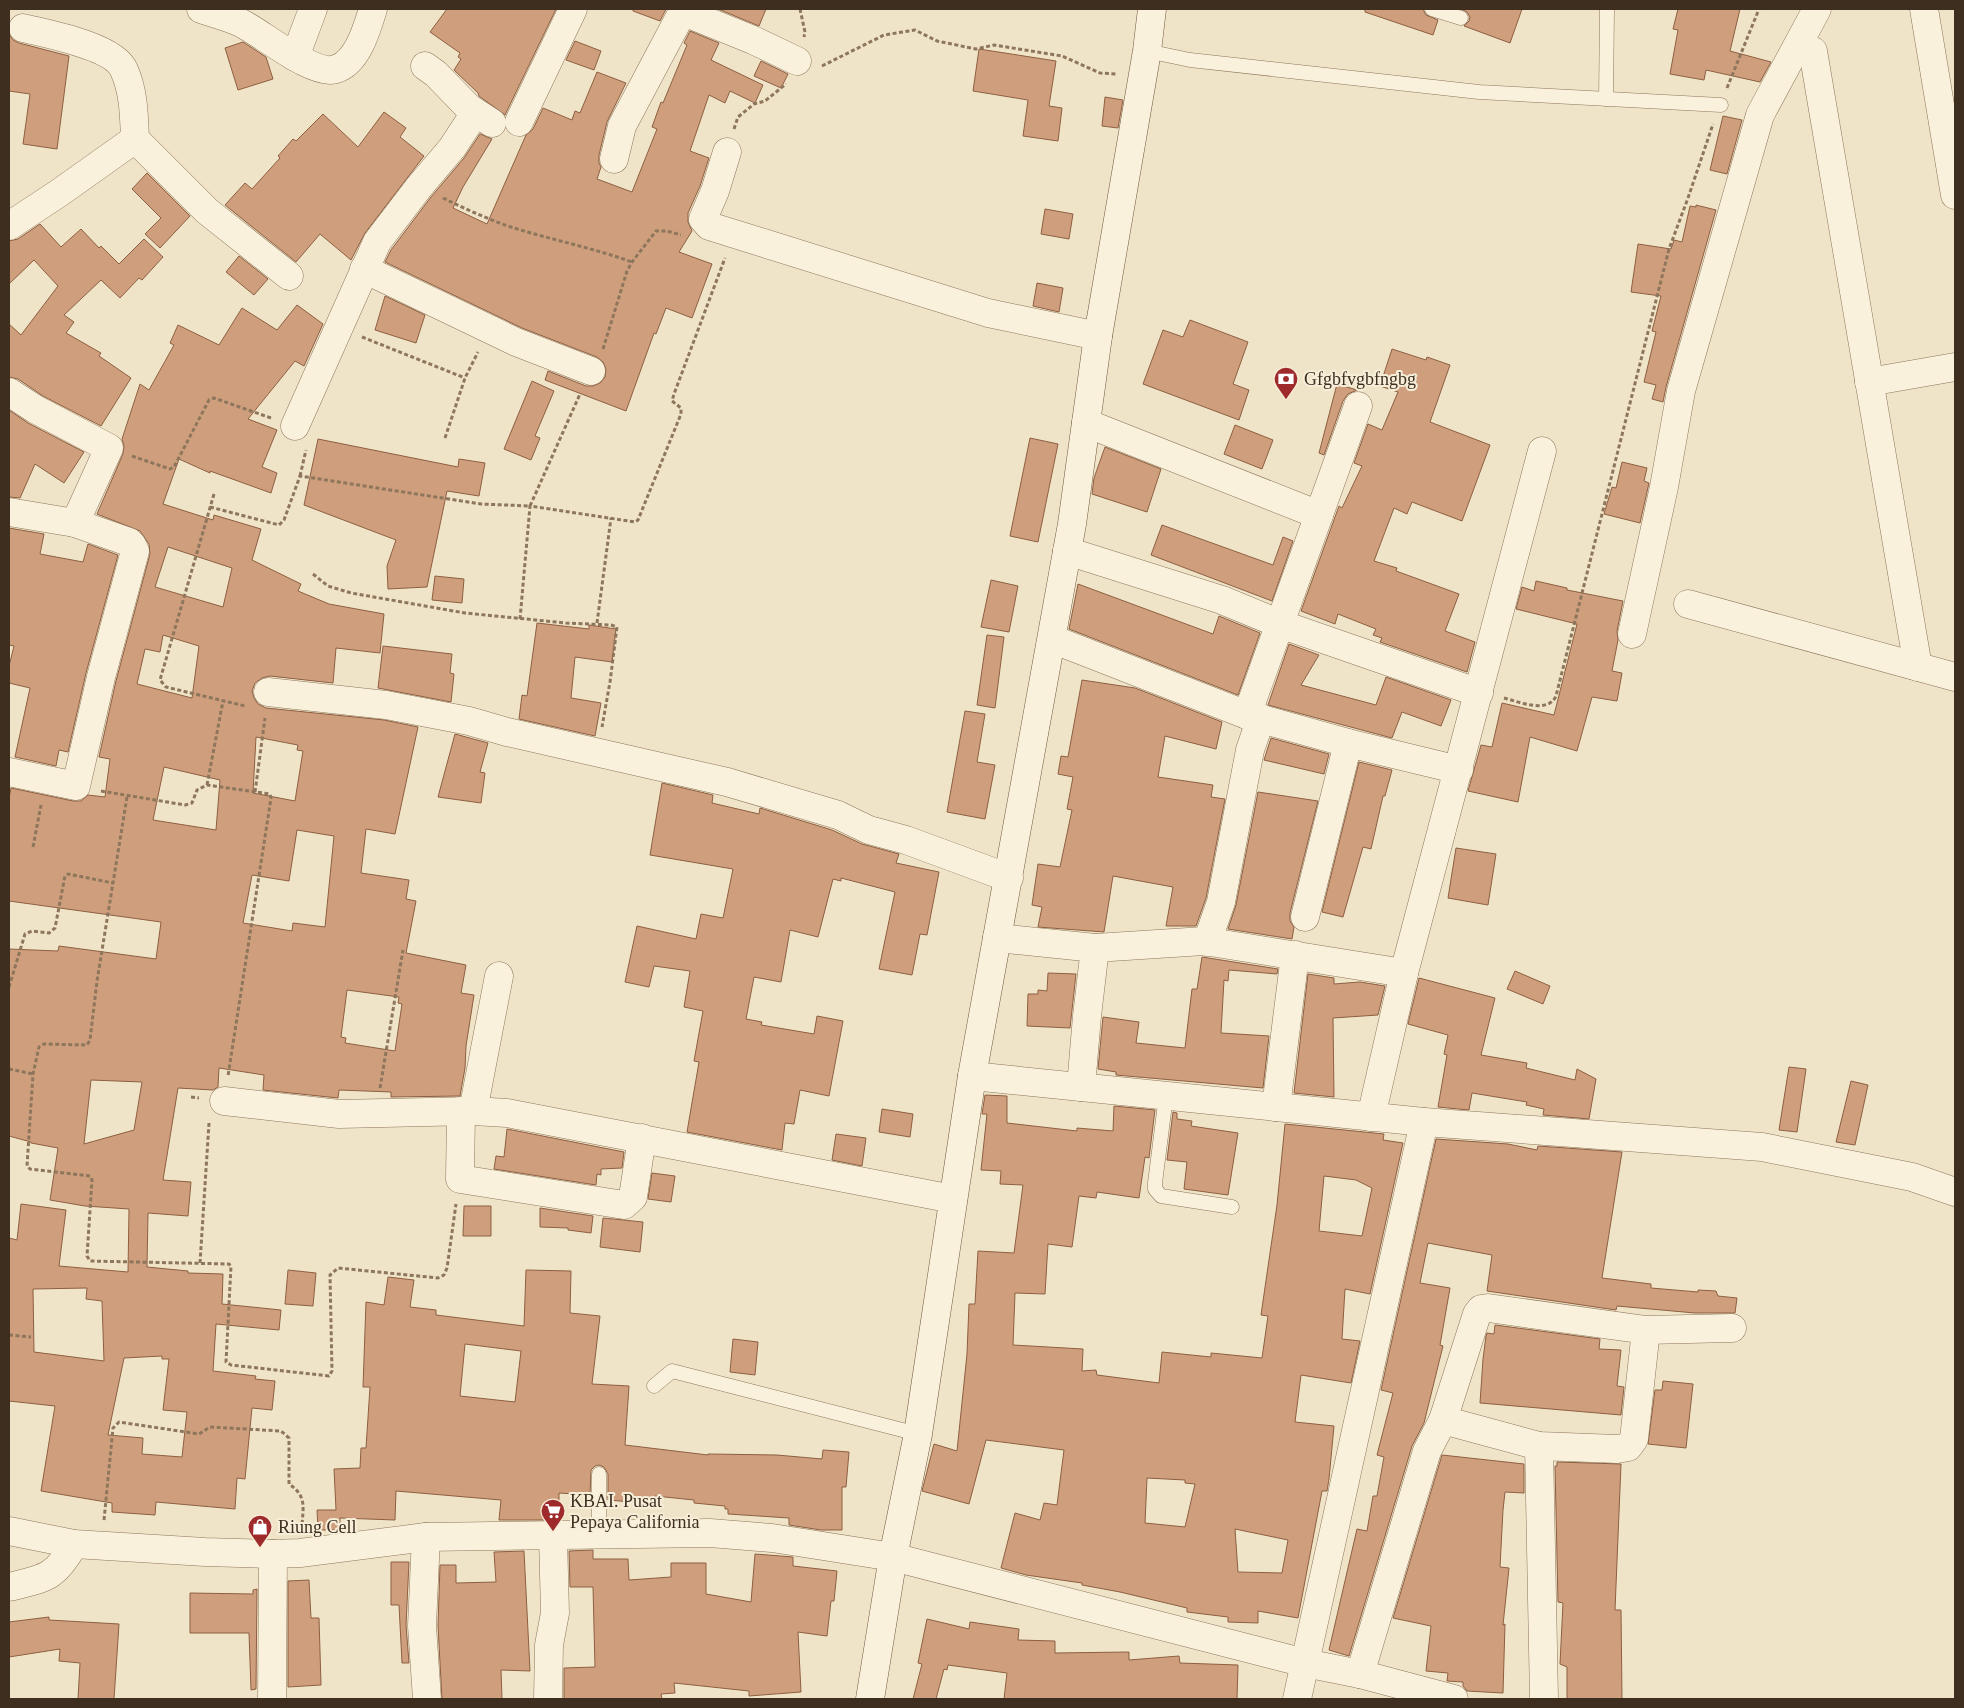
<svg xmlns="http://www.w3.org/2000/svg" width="1964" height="1708" font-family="'Times New Roman',serif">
  <rect width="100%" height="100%" fill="#f0e4c8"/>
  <g fill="#cf9f7d" stroke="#8d5f41" fill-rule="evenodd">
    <polygon points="447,9 556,9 505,115 479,96 478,93 454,70 461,59 458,57 460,53 430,32"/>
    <polygon points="633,9 666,9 660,21 633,11"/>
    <polygon points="718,9 766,9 759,26"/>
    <polygon points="1365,9 1423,9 1426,15 1438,20 1433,35 1365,12"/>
    <polygon points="1461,9 1522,9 1510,43 1464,26 1469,21 1470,17 1467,12"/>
    <polygon points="1678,9 1740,9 1730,51 1771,62 1760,82 1706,70 1704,80 1670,74 1678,30 1673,29"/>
    <polygon points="690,31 719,43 711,60 763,85 755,103 730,91 725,103 709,95 690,151 709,158 700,186 688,213 688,222 692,231 679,252 712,264 692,318 666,308 656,334 654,333 626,411 545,380 548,371 586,386 593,386 600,383 605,377 606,369 603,362 597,357 522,328 385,262 391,250 431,197 464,158 480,134 492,139 463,187 453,208 487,224 526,135 533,129 543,108 572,120 575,111 580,113 597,72 626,83 607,122 599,155 599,163 601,167 597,179 632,192 657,129 652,127 661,102 663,103 687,45 684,43"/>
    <polygon points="9,34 13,40 19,43 69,56 57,149 23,144 30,94 9,91"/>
    <polygon points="575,41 601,51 594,70 566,60"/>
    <polygon points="243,42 266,57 273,79 238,90 225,48"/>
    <polygon points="979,49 1056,61 1049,106 1062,108 1058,141 1023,136 1028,100 973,91"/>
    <polygon points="761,61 788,74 781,88 754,76"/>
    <polygon points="1105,97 1123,100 1118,128 1102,126"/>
    <polygon points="384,112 406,128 400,137 424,156 365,233 351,260 320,234 296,262 225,205 245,183 252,189 280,158 278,156 293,139 296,141 323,114 358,147"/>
    <polygon points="1723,116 1742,120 1727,174 1710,170"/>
    <polygon points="147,173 190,216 160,248 145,234 161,218 132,189"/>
    <polygon points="1696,205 1716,210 1666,387 1663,402 1652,399 1656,385 1644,382 1656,332 1652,331 1661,296 1631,292 1638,244 1671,249 1674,240 1682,242 1690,206 1696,207"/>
    <polygon points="1045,209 1073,214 1069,239 1041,234"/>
    <polygon points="40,224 61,247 81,229 99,248 101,246 119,264 144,239 163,257 142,280 139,278 120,298 101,280 64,315 74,322 66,333 101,353 99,356 131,378 101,426 43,396 18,379 9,377 9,324 21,335 58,286 34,260 9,284 9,241 18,239"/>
    <polygon points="239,256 268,279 254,295 226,272"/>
    <polygon points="1037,283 1063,288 1059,312 1033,306"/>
    <polygon points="385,296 425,315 416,343 375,330"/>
    <path d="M297,305L323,324L304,366L295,361L248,419L277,430L262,467L277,473L271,493L210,471V473L179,459L163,504L213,520L214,515L261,529L252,560L301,584L298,591L329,604L384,614L380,653L336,648L333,683L270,676L262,678L255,683L252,691L254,698L258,704L266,708L384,720L418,727L395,834L366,829L361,873L409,880L406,899L416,901L406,953L466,965L461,993L474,995L466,1046L465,1068L460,1096L391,1097V1092L339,1090L338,1098L263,1090L264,1075L219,1068L218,1087L213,1090L178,1088L163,1180L191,1182L188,1216L148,1213L147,1267L188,1271V1273L223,1274L222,1304L281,1310L279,1330L216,1324L213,1371L256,1376L255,1379L275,1381L272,1410L252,1408L245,1479L237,1478L235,1509L156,1502L155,1515L112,1512V1503L41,1491L55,1406L9,1401V1238L17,1240L21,1204L66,1210L59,1266L128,1272L129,1209L85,1206L50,1200L58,1148L31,1143V1142L9,1136V949L58,951L59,946L156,959L161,922L9,901V798L11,788L73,801H81L88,795L105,797L110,759L99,757L116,681L150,554L149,544L140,531L97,514L123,454L124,446L122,439L140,384L149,390L174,345L170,343L178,325L219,345L242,308L277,330ZM168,547L232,568L223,607L155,587ZM163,635L199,646L192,698L137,684L145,649L160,652ZM256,737L298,745L297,750L303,751L295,801L253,793ZM164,767L220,780L216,830L153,820ZM297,830L334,836L325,927L293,923L292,931L243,923L252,875L289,881ZM347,990L399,997L398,1003L402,1004L395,1051L345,1043L346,1038L341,1037ZM91,1080L142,1082L134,1130L84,1144ZM87,1288L86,1299L102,1301L104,1361L34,1352L33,1289ZM162,1356V1359H169L163,1410L187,1412L182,1457L142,1454L143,1438L108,1435L124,1358Z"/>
    <polygon points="1190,320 1248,342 1233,384 1249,390 1239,420 1143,384 1163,330 1183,337"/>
    <polygon points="1392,349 1426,360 1427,357 1450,365 1430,422 1490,445 1462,521 1412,502 1407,514 1394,508 1374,561 1397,568 1396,571 1459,594 1445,631 1475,642 1467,672 1380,642 1382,638 1373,635 1376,629 1338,614 1335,624 1301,611 1339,506 1342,508 1362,466 1354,463 1368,424 1382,430 1398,392 1380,386"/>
    <polygon points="532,381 554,391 535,436 540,438 531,460 504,449"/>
    <polygon points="1337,384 1357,390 1348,394 1343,401 1324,455 1319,453"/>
    <polygon points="9,410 28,423 84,452 64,483 35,464 20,498 9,497"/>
    <polygon points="1235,425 1273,440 1262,469 1224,454"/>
    <polygon points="1030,438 1058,444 1038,542 1010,536"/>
    <polygon points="318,439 458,467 459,459 485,463 479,496 447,491 427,587 388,589 387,566 396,540 304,505"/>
    <polygon points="1105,447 1161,469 1147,512 1092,494 1094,478"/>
    <polygon points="1622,462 1647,468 1644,481 1649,483 1640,523 1604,514 1612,487 1616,488"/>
    <polygon points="1162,525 1273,565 1283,537 1293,541 1272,601 1151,555"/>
    <polygon points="9,528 44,534 40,554 83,562 88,544 118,555 86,673 68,752 59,750 56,766 15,757 30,688 9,683 9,666 14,646 9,645"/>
    <polygon points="435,576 464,579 462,603 432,600"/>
    <polygon points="991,580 1018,586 1009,632 981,627"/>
    <polygon points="1536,581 1567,588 1567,590 1623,601 1617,631 1618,640 1612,671 1622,673 1617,701 1592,697 1577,751 1530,737 1518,802 1468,791 1481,745 1492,747 1502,703 1554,715 1577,624 1516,609 1522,587 1534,591"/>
    <polygon points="1078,584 1213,634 1219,616 1260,633 1238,695 1069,629"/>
    <polygon points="537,623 589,629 589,625 616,629 612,662 575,657 571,698 601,703 595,736 519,719 522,695 527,696"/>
    <polygon points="987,635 1004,637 995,708 977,705"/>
    <polygon points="1289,644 1319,655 1301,685 1376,705 1386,677 1451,700 1441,726 1402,712 1392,738 1268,705"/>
    <polygon points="383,646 452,654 450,673 454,674 451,702 378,688"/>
    <polygon points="1082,680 1135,688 1222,722 1216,749 1165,736 1158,777 1213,785 1211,797 1225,799 1206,898 1196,926 1166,926 1173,887 1113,876 1104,932 1038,927 1042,907 1032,905 1038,864 1060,867 1072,810 1067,809 1073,777 1058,774 1061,756 1068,757"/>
    <polygon points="965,711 985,714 977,762 995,765 985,819 947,812"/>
    <polygon points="455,734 488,743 480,772 485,773 481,803 438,797"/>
    <polygon points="1271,738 1329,754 1324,774 1264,760"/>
    <polygon points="1359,762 1392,770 1385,796 1383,796 1371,849 1363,847 1343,917 1322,912"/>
    <polygon points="662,783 713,795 712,803 759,814 760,808 832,830 862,844 899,854 896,863 939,872 927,935 920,934 912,975 879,969 895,892 841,878 841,881 833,879 818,937 790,930 781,982 754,977 746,1019 762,1022 761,1025 814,1034 817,1016 843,1021 829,1096 800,1090 794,1124 785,1123 782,1150 687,1132 699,1062 694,1061 703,1011 684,1007 690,971 654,966 649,987 625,982 637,926 696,939 701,914 723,918 733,869 650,855"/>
    <polygon points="1258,792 1318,801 1290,913 1290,921 1294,927 1292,939 1228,929 1236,905"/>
    <polygon points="1456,848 1496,854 1488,905 1448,898"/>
    <polygon points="1202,957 1278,969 1277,974 1229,970 1228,981 1224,980 1221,1033 1269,1036 1263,1088 1116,1075 1116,1072 1098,1069 1103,1017 1139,1022 1136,1043 1185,1048 1192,989 1197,989"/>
    <polygon points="1515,971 1550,986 1543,1004 1507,989"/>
    <polygon points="1048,973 1076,974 1070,1028 1027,1026 1028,994 1038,994 1038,990 1047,991"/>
    <polygon points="1308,974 1334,978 1334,984 1360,982 1385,986 1378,1015 1333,1018 1334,1097 1294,1093"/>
    <polygon points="1419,978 1495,998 1481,1055 1527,1063 1526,1068 1575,1080 1577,1069 1596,1079 1589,1119 1543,1115 1544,1109 1526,1105 1527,1102 1472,1093 1469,1110 1438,1107 1447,1055 1444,1054 1448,1035 1408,1024"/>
    <polygon points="1789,1067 1806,1069 1797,1132 1779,1130"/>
    <polygon points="1851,1081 1868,1085 1855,1145 1836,1142"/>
    <path d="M985,1095L1007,1096V1123L1077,1131V1128L1113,1131L1114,1106L1155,1110L1149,1158L1145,1157L1139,1198L1097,1192L1096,1198L1079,1196L1072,1247L1048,1244L1045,1294L1015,1293L1013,1345L1083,1349L1082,1371L1096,1370L1097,1375L1159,1383L1162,1352L1211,1357V1353L1262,1358L1268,1316L1261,1315L1277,1205L1285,1124L1384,1134L1383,1140L1403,1143L1370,1294L1345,1289L1342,1339L1360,1341L1351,1383L1301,1375L1295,1422L1334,1426L1329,1479L1327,1491H1322L1298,1618L1258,1611V1623L1228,1622V1617L1187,1612V1608L1120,1592L1082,1585V1583L1026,1575L1001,1568L1015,1513L1040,1520L1044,1503L1057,1505L1064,1450L986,1440L969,1504L922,1491L934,1444L957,1451L967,1354L969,1304H975L978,1251L1014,1253L1023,1185L1000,1184L1001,1171L981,1170L987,1114H982ZM1324,1176L1356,1180L1372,1188L1362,1236L1319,1231ZM1147,1478L1185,1480V1483L1195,1484L1185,1527L1145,1523ZM1235,1529L1288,1540L1282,1573L1238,1572Z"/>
    <polygon points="882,1109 913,1114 910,1137 879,1132"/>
    <polygon points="1173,1112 1177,1113 1177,1119 1192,1121 1191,1126 1238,1133 1228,1195 1184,1189 1187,1162 1167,1160"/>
    <polygon points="507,1129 624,1152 622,1168 601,1169 601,1175 597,1174 596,1185 494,1169 496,1156 504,1157"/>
    <polygon points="836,1134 866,1138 862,1166 832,1160"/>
    <polygon points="1436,1139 1508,1144 1537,1150 1538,1146 1622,1152 1602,1278 1651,1284 1651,1288 1698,1292 1698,1290 1716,1291 1718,1296 1737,1298 1735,1313 1695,1313 1617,1306 1616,1310 1487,1291 1492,1255 1428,1243 1420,1283 1450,1288 1440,1345 1443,1346 1424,1423 1412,1446 1349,1656 1329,1650 1357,1529 1367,1531 1373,1496 1377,1496 1384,1457 1377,1455 1393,1393 1381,1390"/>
    <polygon points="652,1173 675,1176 671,1202 648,1199"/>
    <polygon points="464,1206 491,1206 491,1236 463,1236"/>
    <polygon points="540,1208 593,1216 591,1233 568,1230 568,1228 540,1227"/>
    <polygon points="603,1218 643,1222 640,1252 600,1247"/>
    <polygon points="288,1270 316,1273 313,1306 285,1304"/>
    <path d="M526,1270L571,1271L570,1313L600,1316L592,1384L629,1386L625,1445L708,1455V1454L777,1455L822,1459L823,1450L849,1452L846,1487H842V1530H821L789,1525V1518L728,1514V1509H725V1506L694,1503V1500L655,1496V1504L608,1500V1474L604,1467L599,1465L595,1466L591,1470L590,1495L559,1493V1520H499L501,1500L396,1491L395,1520L340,1518V1530H318L317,1510H336L334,1469L360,1468L361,1448H366L370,1387H363L366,1302L384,1305L388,1277L414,1280L410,1307L436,1310V1315L524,1326ZM465,1344L521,1351L515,1402L460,1396Z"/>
    <polygon points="1495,1325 1600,1339 1599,1349 1621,1350 1617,1386 1624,1387 1621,1415 1480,1403 1483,1359 1486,1336 1487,1333 1494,1334"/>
    <polygon points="733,1339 758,1342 755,1375 730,1372"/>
    <polygon points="1663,1381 1693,1384 1686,1448 1648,1444 1655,1390 1662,1390"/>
    <polygon points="1442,1455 1524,1464 1524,1493 1505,1492 1503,1510 1500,1567 1509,1568 1503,1625 1505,1624 1503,1693 1467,1691 1463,1686 1463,1682 1447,1681 1448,1673 1426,1671 1431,1626 1393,1618"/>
    <polygon points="1557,1462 1621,1464 1615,1610 1621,1610 1622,1699 1567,1699 1567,1667 1560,1664 1563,1603 1558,1602 1555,1466 1557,1466"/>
    <polygon points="593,1550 593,1559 628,1559 629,1580 671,1577 671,1563 706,1563 706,1594 751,1602 755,1554 793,1557 793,1566 837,1571 834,1601 831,1601 827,1636 798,1632 801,1692 749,1696 749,1691 674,1683 675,1693 661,1694 662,1699 564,1699 564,1668 595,1667 593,1587 570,1587 569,1551"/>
    <polygon points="524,1551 530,1671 501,1670 502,1699 442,1699 438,1626 440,1565 456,1565 456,1583 496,1582 494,1552"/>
    <polygon points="391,1562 409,1562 406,1625 409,1663 402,1663 399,1605 391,1605"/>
    <polygon points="309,1580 311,1618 319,1618 321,1685 288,1687 288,1581"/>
    <polygon points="257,1589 256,1689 251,1690 249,1633 190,1633 190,1593 253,1594 253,1590"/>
    <polygon points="49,1617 49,1620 119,1624 114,1699 78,1699 80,1663 59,1661 60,1649 9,1657 9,1622"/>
    <polygon points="927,1619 969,1629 970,1622 1019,1629 1018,1640 1055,1641 1055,1653 1129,1652 1129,1660 1179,1656 1180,1663 1238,1665 1237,1699 1004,1699 1007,1673 948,1665 947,1670 944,1669 936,1699 913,1699 922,1664 918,1663"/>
  </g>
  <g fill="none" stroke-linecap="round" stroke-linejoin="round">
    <defs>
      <g id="service">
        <polyline points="1432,9 1461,18"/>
        <polyline points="1147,51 1190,60 1479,92 1721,105"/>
        <polyline points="1606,99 1607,9"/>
        <polyline points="1166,1096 1155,1183 1155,1189 1161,1196 1232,1207"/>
        <polyline points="654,1386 672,1371 918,1434"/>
        <polyline points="599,1474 599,1535"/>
      </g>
      <g id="minor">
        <path d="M201,9C214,14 228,17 241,23C262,33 314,77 336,69C358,62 367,28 373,9"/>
        <polyline points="1924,9 1955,195"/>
        <polyline points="684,12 753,40 797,61"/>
        <path d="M23,28C47,34 114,46 124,70C134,92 134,116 135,139L207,211L289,276"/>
        <polyline points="1813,51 1918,667"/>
        <polyline points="295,57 313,9"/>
        <polyline points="425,66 436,74 469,108 492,123"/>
        <polyline points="519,122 573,9"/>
        <polyline points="727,152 715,191 703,219 709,226 988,313 1098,336"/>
        <polyline points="614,159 622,126 684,9"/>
        <polyline points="9,226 59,193 135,139"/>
        <polyline points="364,269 516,342 591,371"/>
        <polyline points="1869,382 1955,367"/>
        <polyline points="9,392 35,409 109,448 75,523"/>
        <polyline points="1086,423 1319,515"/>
        <polyline points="295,426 377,242 419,187 452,148 475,113"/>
        <polyline points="9,512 75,523 129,542 132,545 135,551 101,677 76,786 9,772"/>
        <polyline points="1067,551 1222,600 1280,624 1479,693"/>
        <polyline points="1688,604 1955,677"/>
        <polyline points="1632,634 1664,487 1681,391 1760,115 1817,9"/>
        <polyline points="1052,639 1247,715 1348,743 1459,770"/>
        <polyline points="268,692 386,705 469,721 507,732 727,782 838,815 869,830 906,840 1009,878"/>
        <polyline points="1247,715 1358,406"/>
        <polyline points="1305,917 1348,743"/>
        <polyline points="997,938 1095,948 1087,1016 1081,1087"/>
        <polyline points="1207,942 1221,902 1250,750 1261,718"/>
        <polyline points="1095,948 1204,941 1404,973"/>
        <polyline points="972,1076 1424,1122 1762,1147 1912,1177 1955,1192"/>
        <polyline points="224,1101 339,1114 473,1111 507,1113 953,1199"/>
        <polyline points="1276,1107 1295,955"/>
        <polyline points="461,1111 460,1179 624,1205 633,1197 642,1138"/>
        <polyline points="473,1111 499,976"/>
        <polyline points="1371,1117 1404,973 1542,451"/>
        <polyline points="1646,1330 1634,1439 1628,1447 1617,1449 1539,1446 1443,1420 1477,1314 1481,1309 1488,1308 1646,1330 1732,1328"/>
        <polyline points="1539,1446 1544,1699"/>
        <polyline points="9,1531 74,1544 205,1552 273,1554 300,1553 426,1537 710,1533 772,1538 893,1557 1305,1663 1360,1674 1454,1699"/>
        <polyline points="426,1537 422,1626 427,1699"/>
        <path d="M9,1587C46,1578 55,1578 74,1544"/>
        <polyline points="1360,1674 1427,1451 1443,1420"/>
        <polyline points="272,1699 273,1554"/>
        <polyline points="548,1699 549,1645 555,1613 553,1536"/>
        <polyline points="1297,1699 1424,1122"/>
      </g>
      <polyline id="secondary" points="870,1699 893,1557 918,1434 972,1076 1072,524 1098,336 1147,51 1152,9"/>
    </defs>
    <use href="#service" stroke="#8d765c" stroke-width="15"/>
    <use href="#minor" stroke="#8d765c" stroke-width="29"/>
    <use href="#secondary" stroke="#6f573f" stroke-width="29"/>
    <g stroke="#8d765c" stroke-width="3" stroke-dasharray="4 2.5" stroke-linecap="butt">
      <polyline points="800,9 805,32 804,37"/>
      <polyline points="822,66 884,35 915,30 937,41 976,49 994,45 1062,56 1100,73 1117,74"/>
      <polyline points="1727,88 1759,9"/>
      <polyline points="734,129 738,117 754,104 765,101 786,84"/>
      <path d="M443,198C466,209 489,220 514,228C553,240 593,248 632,262"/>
      <polyline points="362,337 465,378"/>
      <polyline points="603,349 627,271 632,262 656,231 667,231 681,235"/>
      <polyline points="445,438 465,378 478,352"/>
      <polyline points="132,456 170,469 174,467 209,400 214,398 271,418"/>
      <polyline points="300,476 306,450"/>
      <polyline points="214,494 160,680 166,687 245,706"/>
      <polyline points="210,507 279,525 284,520 300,476 481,504 530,506 580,394"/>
      <polyline points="313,574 328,586 351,593 465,613 566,623 611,625 617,627 610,682 602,727"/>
      <polyline points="520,619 530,506 635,522 638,520 681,414 681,408 672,401 674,394 725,258"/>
      <polyline points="597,623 611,518"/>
      <path d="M1504,698C1519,702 1548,714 1556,696L1669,249L1688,198L1713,124"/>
      <polyline points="207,785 223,701"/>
      <polyline points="101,791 185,805 192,803 197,790 207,785 270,794 271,798 228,1076"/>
      <polyline points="255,792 265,718"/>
      <polyline points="127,797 97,981 90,1040 87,1045 44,1044 39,1047 33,1074 27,1166 30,1169 90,1176 92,1180 87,1256 90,1261 229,1264 231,1266 226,1362 231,1365 329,1376 332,1371 330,1275 338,1268 438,1278 444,1275 447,1268 456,1204"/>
      <polyline points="33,847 41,805"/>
      <polyline points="9,987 25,934 32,931 49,933 55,928 65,876 68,874 113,883"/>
      <polyline points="9,1069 33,1074"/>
      <polyline points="380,1088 403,950"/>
      <polyline points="191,1097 199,1098"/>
      <polyline points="200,1263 209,1123"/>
      <polyline points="9,1335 31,1337"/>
      <path d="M104,1520L113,1428L119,1422L199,1434L210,1427L281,1431L289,1438V1484C307,1496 303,1507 302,1526"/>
    </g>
    <use href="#service" stroke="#faf1dc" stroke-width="14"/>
    <use href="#minor" stroke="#faf1dc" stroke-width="28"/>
    <use href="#secondary" stroke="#faf1dc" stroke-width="28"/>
  </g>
  <defs>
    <symbol id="bank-pin" viewBox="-11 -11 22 30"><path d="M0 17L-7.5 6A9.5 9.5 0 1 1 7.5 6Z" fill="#9e2a2b" stroke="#f7eed8"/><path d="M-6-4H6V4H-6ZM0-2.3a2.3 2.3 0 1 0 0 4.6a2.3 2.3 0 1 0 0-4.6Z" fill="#fff"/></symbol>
    <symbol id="supermarket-pin" viewBox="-11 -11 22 30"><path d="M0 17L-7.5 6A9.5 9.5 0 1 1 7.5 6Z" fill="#9e2a2b" stroke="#f7eed8"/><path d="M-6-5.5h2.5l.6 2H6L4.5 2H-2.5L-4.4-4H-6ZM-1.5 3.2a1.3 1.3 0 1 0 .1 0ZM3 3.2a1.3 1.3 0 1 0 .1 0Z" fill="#fff"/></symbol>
    <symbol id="shop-pin" viewBox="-11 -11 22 30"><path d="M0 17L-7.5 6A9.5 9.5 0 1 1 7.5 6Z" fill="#9e2a2b" stroke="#f7eed8"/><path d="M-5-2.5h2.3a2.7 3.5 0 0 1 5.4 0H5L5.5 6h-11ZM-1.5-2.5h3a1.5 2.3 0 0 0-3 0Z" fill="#fff"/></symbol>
  </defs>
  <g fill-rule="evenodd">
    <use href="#bank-pin" x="1272" y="365" width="28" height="38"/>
    <use href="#supermarket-pin" x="539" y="1497" width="28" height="38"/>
    <use href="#shop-pin" x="246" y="1513" width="28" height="38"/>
  </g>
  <g text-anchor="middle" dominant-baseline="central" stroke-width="4" stroke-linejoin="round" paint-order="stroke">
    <g font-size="18" fill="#3d2e20" stroke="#f7eed8" text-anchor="start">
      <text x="1304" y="379">Gfgbfvgbfngbg</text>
      <text x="570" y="1501">KBAI. Pusat<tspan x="570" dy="21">Pepaya California</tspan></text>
      <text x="278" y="1527">Riung Cell</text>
    </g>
  </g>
  <rect width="1964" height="1708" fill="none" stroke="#3d2e20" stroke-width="20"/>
</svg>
